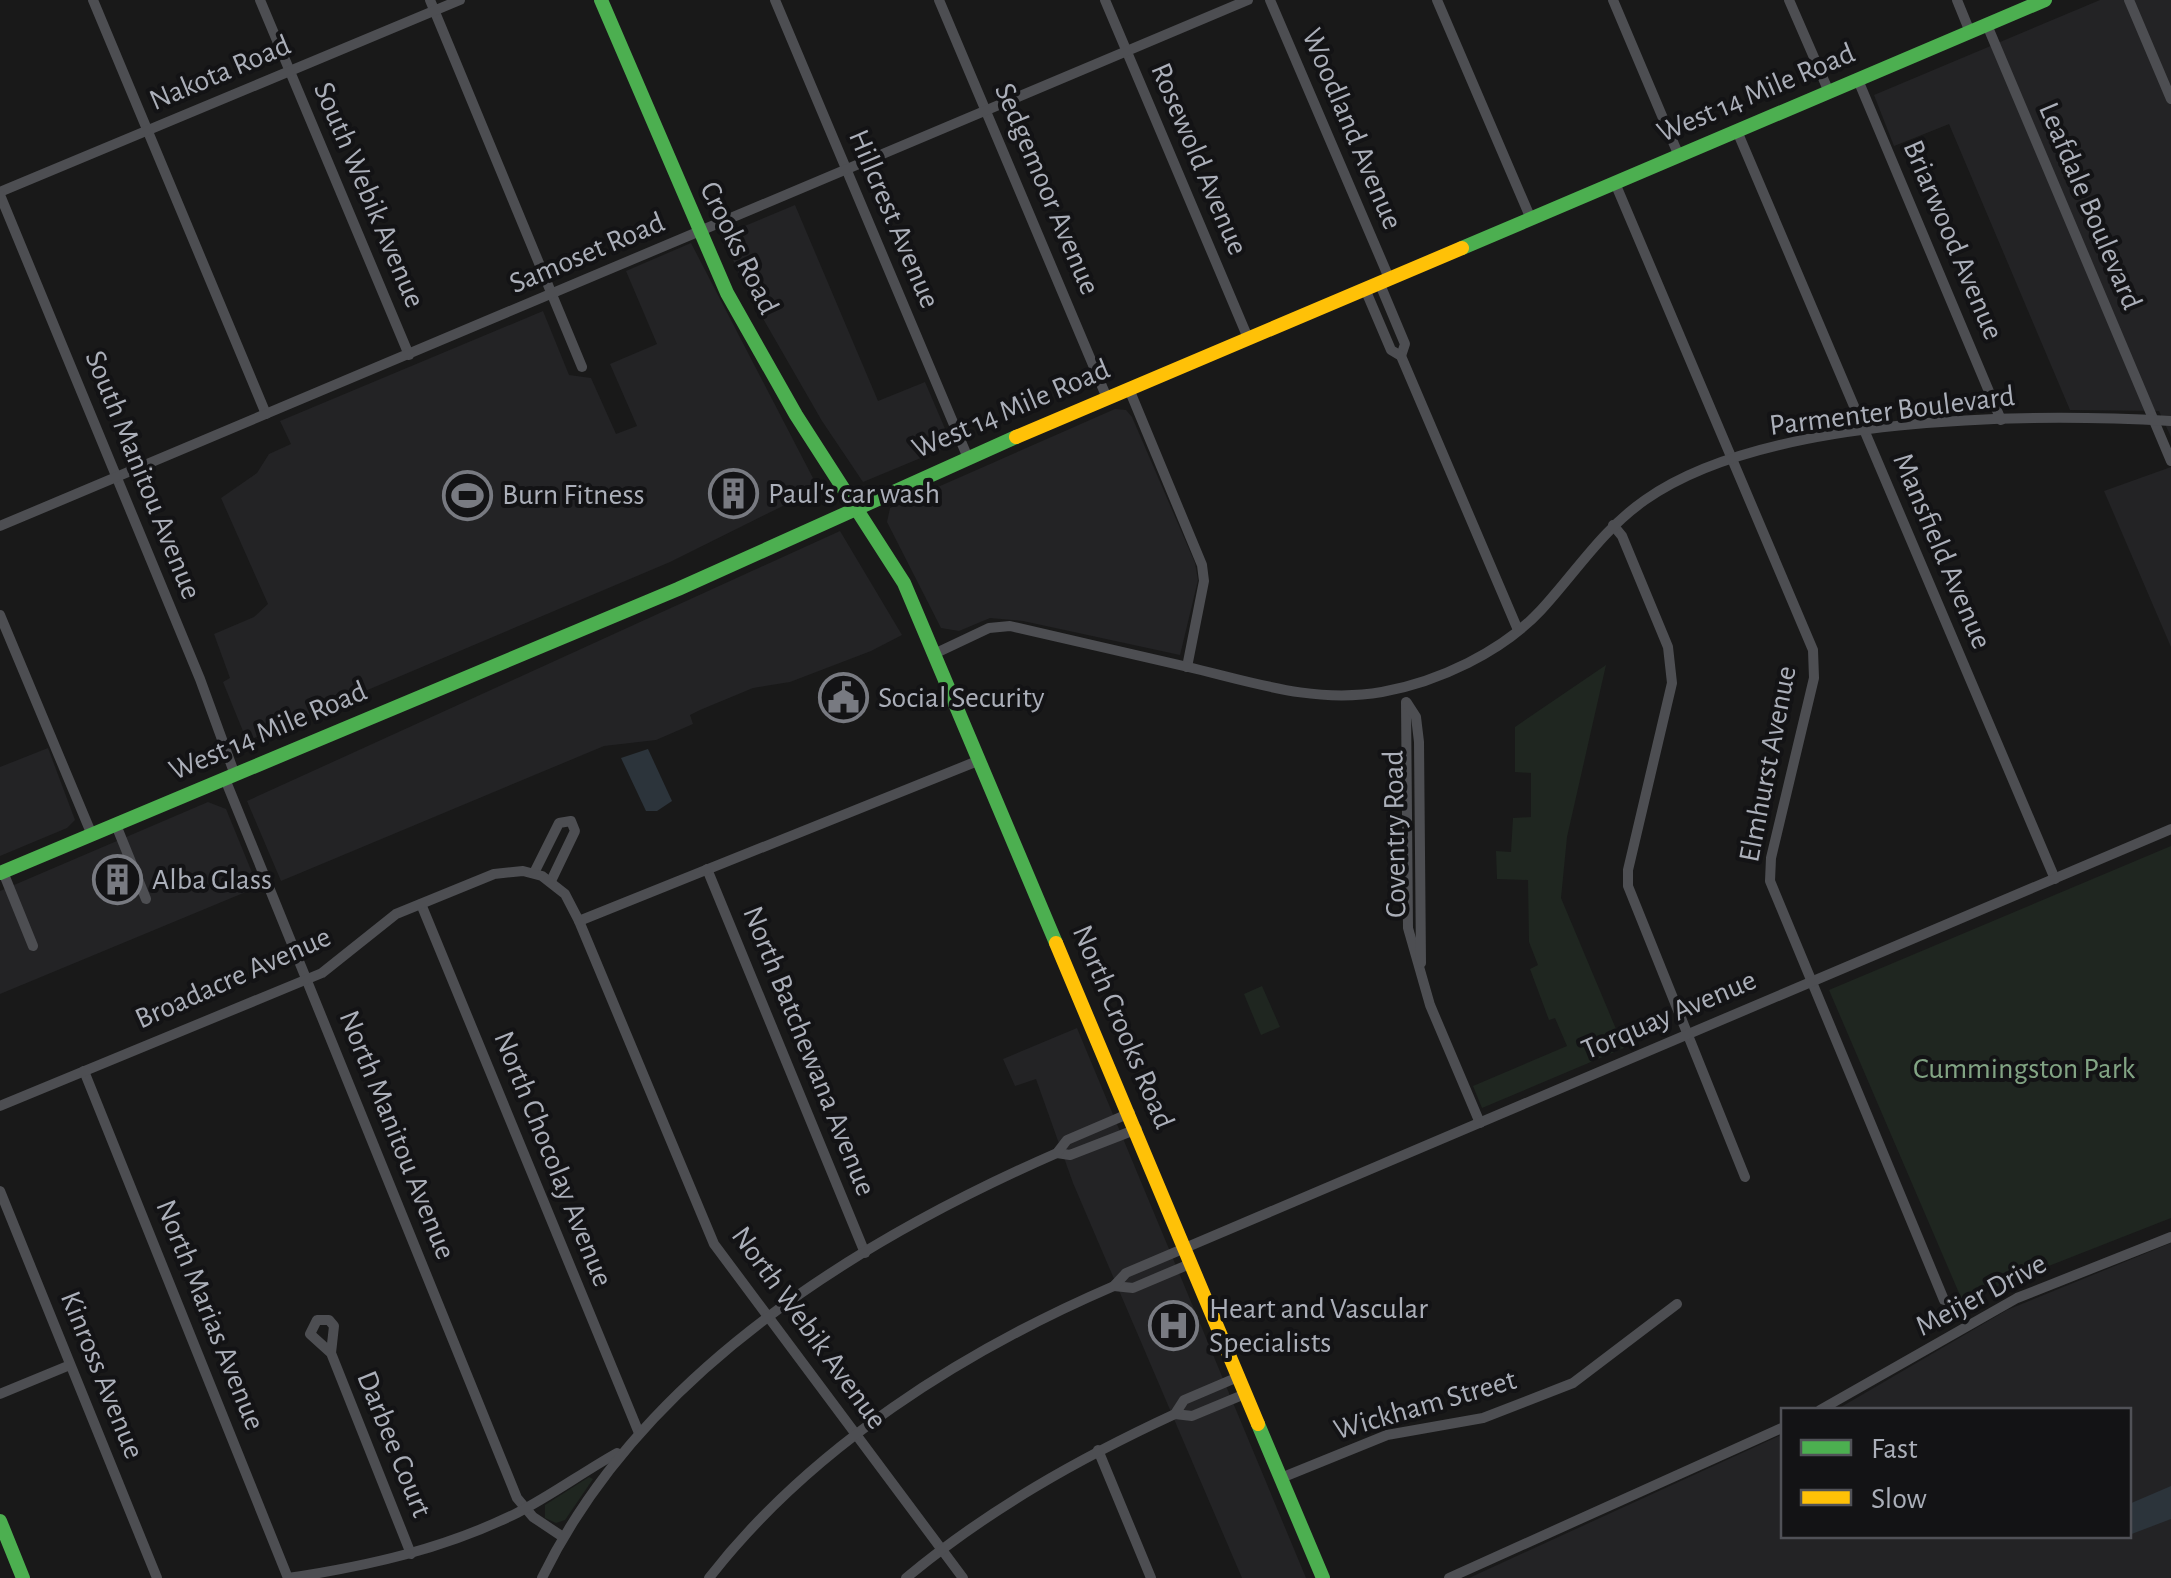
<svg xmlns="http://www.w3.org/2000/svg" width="2171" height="1578" font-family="'Alegreya Sans',sans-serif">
  <rect width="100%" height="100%" fill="#191919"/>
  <g fill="#232325">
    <polygon points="2100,0 2171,0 2171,437 2159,411 2070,410 1949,124 1894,146 1874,95"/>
    <polygon points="795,205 878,401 925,382 952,445 863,482 822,421 742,282 723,235"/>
    <polygon points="691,243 814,480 803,496 670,562 247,741 223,682 230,678 214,634 254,617 268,604 221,498 257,473 269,454 291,444 280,421 543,311 569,375 591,378 616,434 637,426 610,364 657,344 626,271"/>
    <polygon points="1115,409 1126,410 1132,417 1195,563 1198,580 1180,655 1023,621 990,618 959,631 941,628 887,522 890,508"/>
    <polygon points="2171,467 2171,647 2104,491"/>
    <polygon points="840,531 902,635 871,651 790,682 753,688 700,710 690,715 693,724 656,740 604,746 281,881 247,801"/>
    <polygon points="48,748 75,820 67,828 0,856 0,767"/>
    <polygon points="208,802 226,809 258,887 0,994 0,891"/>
    <polygon points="1077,1028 1306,1578 1242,1578 1073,1183 1036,1079 1015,1086 1003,1059"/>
    <polygon points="2171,1243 2171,1578 1469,1578 1783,1434 1784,1536 2128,1536 2128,1410 1836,1410 2007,1310"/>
  </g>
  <g fill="#1f2620">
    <polygon points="1606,665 1567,837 1561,898 1624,1048 1482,1108 1473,1086 1567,1046 1555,1018 1549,1020 1530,969 1538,965 1529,942 1528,880 1497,879 1496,851 1511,852 1513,818 1531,817 1531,773 1515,772 1515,727"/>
    <polygon points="2171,846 2171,1218 1962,1300 1829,990"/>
    <polygon points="1262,986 1280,1027 1261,1035 1244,994"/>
    <polygon points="589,1477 593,1479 565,1520 556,1523 545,1518 545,1505"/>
  </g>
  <g fill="#2c343b">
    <polygon points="648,749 672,801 657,811 646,811 621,758"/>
    <polygon points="2171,1486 2171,1519 2129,1535 2129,1504"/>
  </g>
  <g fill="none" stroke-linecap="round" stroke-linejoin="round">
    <g stroke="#4d4e52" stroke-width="10">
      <polyline points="93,0 266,414"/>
      <polyline points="260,0 409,355"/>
      <polyline points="430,0 582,367"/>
      <polyline points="775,0 968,458"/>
      <polyline points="939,0 1107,398"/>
      <polyline points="1105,0 1248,338"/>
      <polyline points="1270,0 1389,278"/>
      <polyline points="1437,0 1531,219"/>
      <polyline points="1613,0 1679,156"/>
      <polyline points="1789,0 1829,92"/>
      <polyline points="1957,0 1970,32"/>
      <polyline points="2129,0 2171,99"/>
      <polyline points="1987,25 2171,461"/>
      <polyline points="1858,80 2001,420"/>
      <polyline points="1737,131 2055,879"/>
      <polyline points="1615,183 1813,650 1814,678 1771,858 1770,881 1944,1300"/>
      <polyline points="0,192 460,0"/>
      <polyline points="0,195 200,679 235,775"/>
      <polyline points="1379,282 1405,344 1401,356"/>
      <polyline points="1365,289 1391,350 1401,356 1518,630"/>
      <polyline points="1129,389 1202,565 1204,581 1187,667"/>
      <polyline points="1613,525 1622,536 1668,647 1672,683 1628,870 1628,886 1745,1177"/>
      <polyline points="0,526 1248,0"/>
      <polyline points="0,615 92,835"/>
      <path d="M934,654L989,628L1010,626C1069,640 1129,653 1188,667C1252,682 1314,704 1382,692C1438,682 1502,652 1541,610C1576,572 1602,530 1645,500C1765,415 2027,413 2171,421"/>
      <polyline points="1406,702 1408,928 1430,1005 1480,1123"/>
      <polyline points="1407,703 1416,717 1419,742 1421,963"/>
      <polyline points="225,779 517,1498 533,1517 563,1537"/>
      <polyline points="116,825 146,899"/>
      <polyline points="707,869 865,1253"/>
      <polyline points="3,872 33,946"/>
      <polyline points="534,873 559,823 571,821 575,831 551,881"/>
      <polyline points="421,904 639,1433"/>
      <polyline points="579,921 714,1244 963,1578"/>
      <polyline points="84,1071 288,1578"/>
      <polyline points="0,1106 322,973 396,914 494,874 523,871 542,876 565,894 579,921 980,760"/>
      <polyline points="1057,1153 1070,1155 1137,1129"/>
      <polyline points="0,1191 157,1578"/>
      <polyline points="1114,1286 1133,1288 1192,1263"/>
      <polyline points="331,1353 310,1334 317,1320 329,1320 334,1326 331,1353 411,1554"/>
      <polyline points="0,1394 70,1365"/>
      <polyline points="1820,1410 2017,1298 2171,1237"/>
      <polyline points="1175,1414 1192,1416 1245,1394"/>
      <polyline points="1098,1450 1151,1578"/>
      <polyline points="1281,1478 1387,1435 1483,1418 1573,1383 1677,1304"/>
      <path d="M288,1578C368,1566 444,1549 517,1513C552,1495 583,1472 617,1453"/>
      <path d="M542,1578C641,1374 856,1241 1057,1153L1067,1140L1130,1113"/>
      <path d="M709,1578C811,1447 963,1351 1114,1286L1126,1273L2171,829"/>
      <path d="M906,1578C989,1509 1078,1459 1175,1414L1184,1400L1238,1377"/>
      <polyline points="1449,1578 1784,1427"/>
    </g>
    <g stroke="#4caf50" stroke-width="14">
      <polyline points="601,0 727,293 796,415 904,583 1056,943"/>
      <polyline points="1462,248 2045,0"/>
      <polyline points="0,873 678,589 1016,437"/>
      <polyline points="1258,1424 1323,1578"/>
      <polyline points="0,1521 23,1578"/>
    </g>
    <g stroke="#ffc107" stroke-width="14">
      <polyline points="1016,437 1462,248"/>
      <polyline points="1056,943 1258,1424"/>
    </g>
  </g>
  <defs>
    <symbol id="building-ring" viewBox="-11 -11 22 22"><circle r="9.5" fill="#131315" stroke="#787a81" stroke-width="1.5"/><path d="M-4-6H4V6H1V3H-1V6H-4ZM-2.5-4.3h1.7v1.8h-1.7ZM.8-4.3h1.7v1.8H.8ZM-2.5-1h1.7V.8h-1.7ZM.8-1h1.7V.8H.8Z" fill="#787a81"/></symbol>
    <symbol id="stadium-ring" viewBox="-11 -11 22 22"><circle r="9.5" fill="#131315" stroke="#787a81" stroke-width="1.5"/><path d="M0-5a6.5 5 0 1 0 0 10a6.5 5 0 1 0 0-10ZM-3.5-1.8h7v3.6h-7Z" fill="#787a81"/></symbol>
    <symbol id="civic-ring" viewBox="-11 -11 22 22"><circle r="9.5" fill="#131315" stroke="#787a81" stroke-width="1.5"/><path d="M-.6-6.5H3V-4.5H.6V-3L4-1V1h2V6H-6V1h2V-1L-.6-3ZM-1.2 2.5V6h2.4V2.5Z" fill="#787a81"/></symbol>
    <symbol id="hospital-ring" viewBox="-11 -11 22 22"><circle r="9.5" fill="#131315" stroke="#787a81" stroke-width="1.5"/><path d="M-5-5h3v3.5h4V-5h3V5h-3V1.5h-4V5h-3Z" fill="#787a81"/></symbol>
  </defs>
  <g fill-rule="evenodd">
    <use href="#building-ring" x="706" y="466" width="55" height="55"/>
    <use href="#stadium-ring" x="440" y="468" width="55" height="55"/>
    <use href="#civic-ring" x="816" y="670" width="55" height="55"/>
    <use href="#building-ring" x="90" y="852" width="55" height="55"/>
    <use href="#hospital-ring" x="1146" y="1298" width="55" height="55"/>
  </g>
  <g text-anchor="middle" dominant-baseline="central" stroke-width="8" stroke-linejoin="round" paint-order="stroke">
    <g font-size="30" fill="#abafb9" stroke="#131315">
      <text transform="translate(220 73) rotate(-23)">Nakota Road</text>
      <text transform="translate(1756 93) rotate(-23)">West 14 Mile Road</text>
      <text transform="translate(1352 129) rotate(67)">Woodland Avenue</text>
      <text transform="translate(1199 159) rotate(67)">Rosewold Avenue</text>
      <text transform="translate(1047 189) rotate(67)">Sedgemoor Avenue</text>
      <text transform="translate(369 195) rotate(67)">South Webik Avenue</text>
      <text transform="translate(2090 206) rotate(67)">Leafdale Boulevard</text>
      <text transform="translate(894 219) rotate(67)">Hillcrest Avenue</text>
      <text transform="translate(1953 240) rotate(67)">Briarwood Avenue</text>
      <text transform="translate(739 248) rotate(64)">Crooks Road</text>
      <text transform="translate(587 253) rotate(-23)">Samoset Road</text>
      <text transform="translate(1011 409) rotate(-23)">West 14 Mile Road</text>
      <text transform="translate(1892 411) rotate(-7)">Parmenter Boulevard</text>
      <text transform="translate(143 475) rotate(68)">South Manitou Avenue</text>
      <text transform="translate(1942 551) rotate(67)">Mansfield Avenue</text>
      <text transform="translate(268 731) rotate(-23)">West 14 Mile Road</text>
      <text transform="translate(1768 764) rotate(-79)">Elmhurst Avenue</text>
      <text transform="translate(1395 834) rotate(-91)">Coventry Road</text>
      <text transform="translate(233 978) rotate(-24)">Broadacre Avenue</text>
      <text transform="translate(1669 1015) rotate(-23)">Torquay Avenue</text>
      <text transform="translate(1123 1027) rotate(67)">North Crooks Road</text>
      <text transform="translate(809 1051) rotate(68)">North Batchewana Avenue</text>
      <text transform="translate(397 1135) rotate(68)">North Manitou Avenue</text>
      <text transform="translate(553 1159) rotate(68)">North Chocolay Avenue</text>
      <text transform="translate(1981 1295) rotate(-28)">Meijer Drive</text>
      <text transform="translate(210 1315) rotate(68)">North Marias Avenue</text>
      <text transform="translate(809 1328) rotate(54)">North Webik Avenue</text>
      <text transform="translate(102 1375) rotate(68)">Kinross Avenue</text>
      <text transform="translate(1425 1405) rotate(-16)">Wickham Street</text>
      <text transform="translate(394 1444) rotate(68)">Darbee Court</text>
    </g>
    <g font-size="30" fill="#abafb9" stroke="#131315" text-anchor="start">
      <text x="768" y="494">Paul's car wash</text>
      <text x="502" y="495">Burn Fitness</text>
      <text x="878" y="698">Social Security</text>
      <text x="152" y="880">Alba Glass</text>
      <text x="1209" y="1309">Heart and Vascular<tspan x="1209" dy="34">Specialists</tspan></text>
    </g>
    <g font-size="30" fill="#82a484" stroke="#131315">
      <text x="2024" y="1069">Cummingston Park</text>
    </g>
  </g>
  <rect x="1781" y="1408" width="350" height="130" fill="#131315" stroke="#505157" stroke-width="2.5"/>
  <rect x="1801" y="1440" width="50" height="15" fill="#4caf50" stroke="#505157" stroke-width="2.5"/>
  <text x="1871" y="1458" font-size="30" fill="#abafb9">Fast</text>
  <rect x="1801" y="1490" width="50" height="15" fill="#ffc107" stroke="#505157" stroke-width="2.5"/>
  <text x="1871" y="1508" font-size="30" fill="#abafb9">Slow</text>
</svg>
